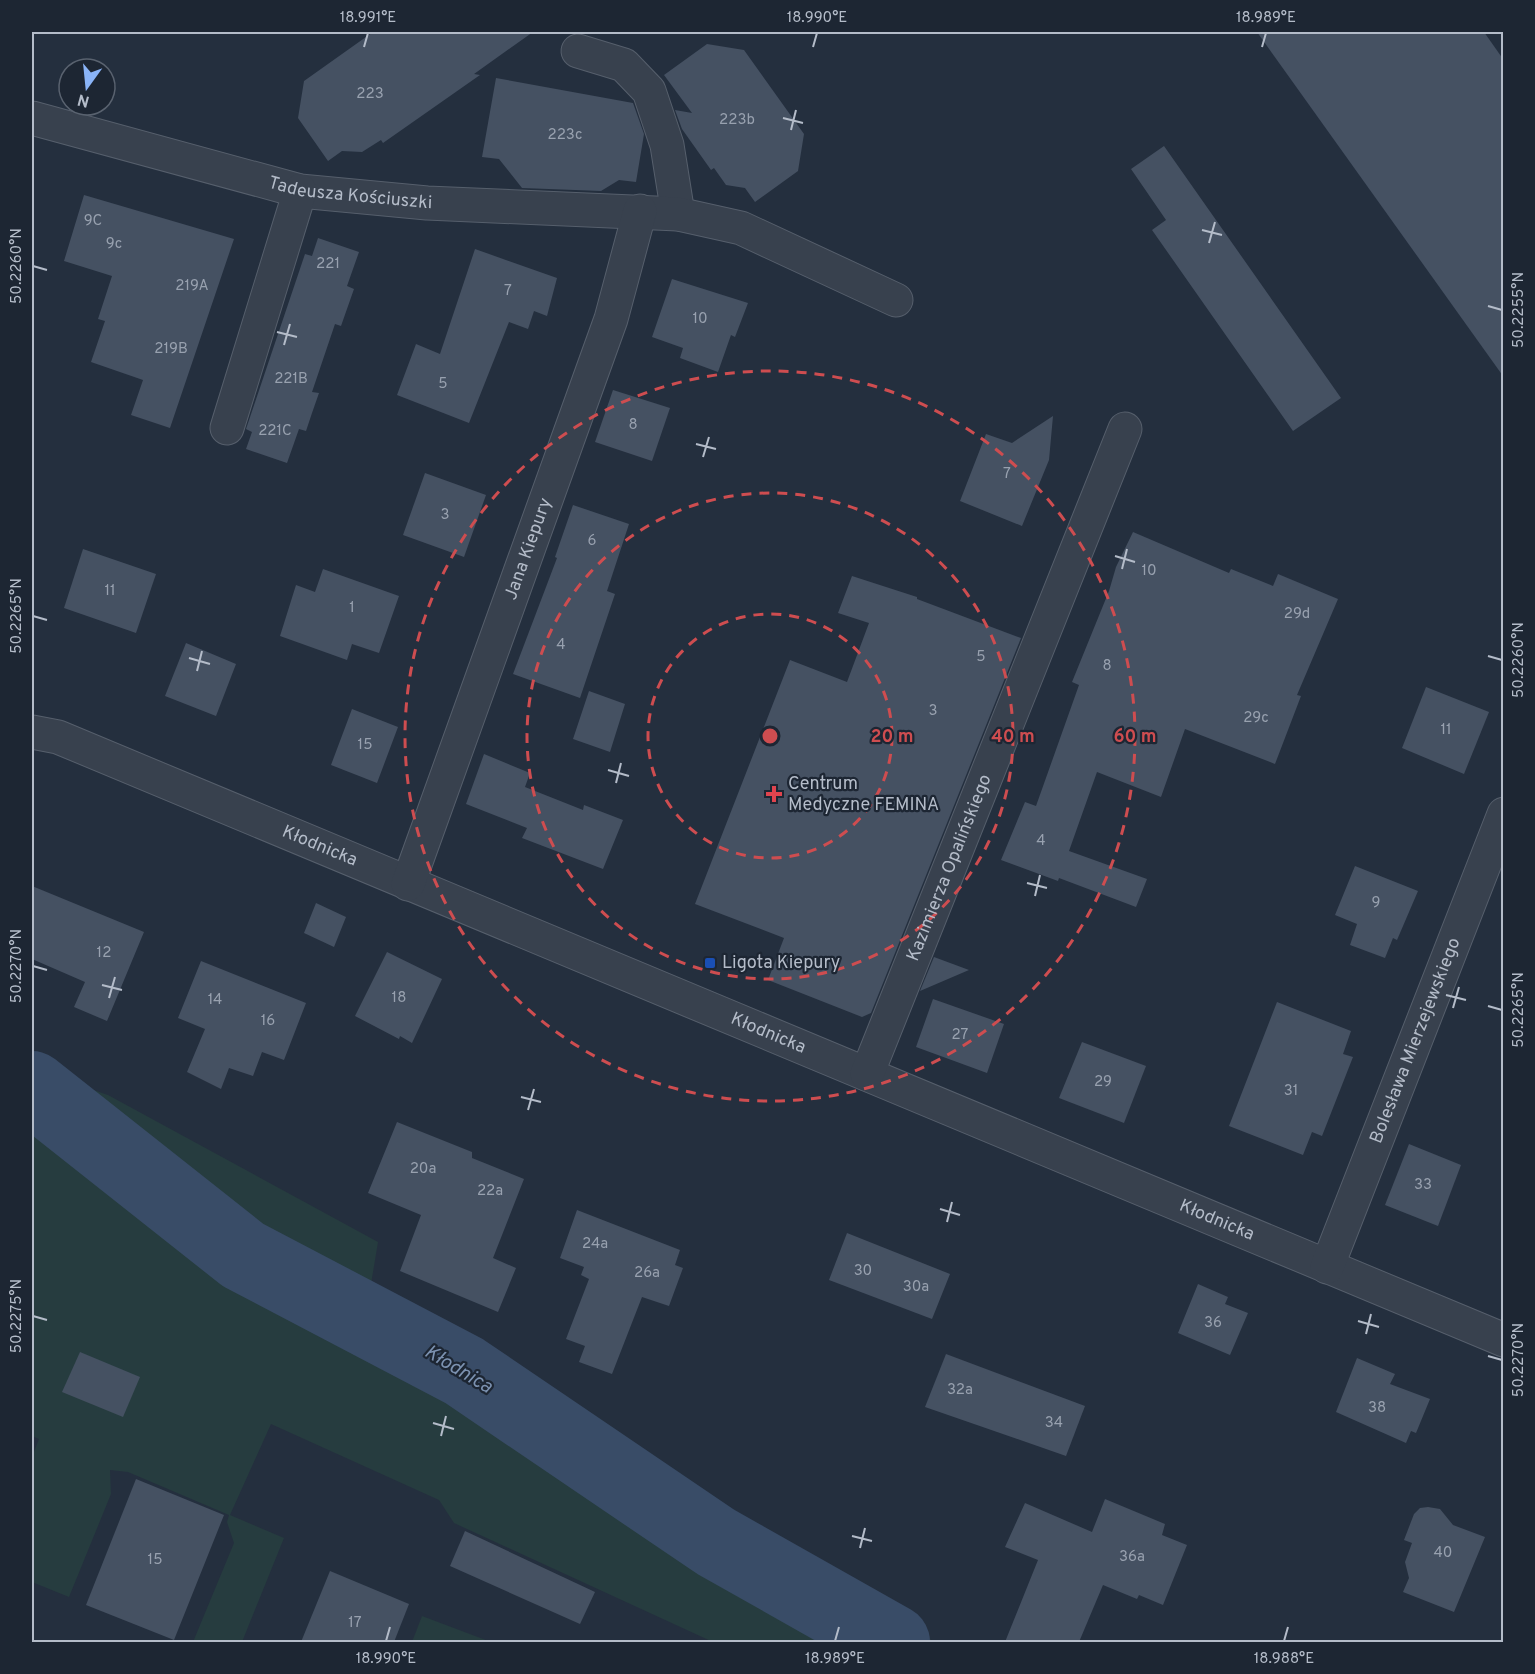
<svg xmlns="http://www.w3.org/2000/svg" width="1535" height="1674" font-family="Overpass,sans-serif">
  <rect width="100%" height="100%" fill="#242f3e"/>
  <g fill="#263c3f">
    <polygon points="32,1069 108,1095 378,1242 370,1290 589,1412 770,1553 913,1627 934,1642 713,1642 454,1523 439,1500 271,1424 230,1515 284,1538 242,1642 193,1642 234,1543 227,1522 229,1515 128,1472 110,1470 111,1494 69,1597 32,1582 32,1457 39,1439 32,1436"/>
    <polygon points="422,1616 491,1642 412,1642"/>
  </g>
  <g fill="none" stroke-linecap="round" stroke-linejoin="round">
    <polyline stroke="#394c67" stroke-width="74" points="32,1088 243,1255 464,1371 716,1542 893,1642"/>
  </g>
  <g fill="#455162">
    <polygon points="373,32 533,32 474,74 480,75 383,143 381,140 362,152 342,151 328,161 298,118 304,81"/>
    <polygon points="1257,32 1484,32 1503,59 1503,376"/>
    <polygon points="707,44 744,50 804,134 798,171 755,202 745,188 726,185 714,168 711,170 682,129 675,110 692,113 664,75"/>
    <polygon points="496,78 633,103 644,134 636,182 619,180 601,191 522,188 499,159 482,157"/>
    <polygon points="1164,146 1341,398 1293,431 1152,230 1166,220 1131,169"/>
    <polygon points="84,195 234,239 170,428 131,415 143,380 91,362 105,321 98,319 112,276 64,261"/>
    <polygon points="318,238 359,252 347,286 354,289 341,326 335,324 312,392 319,393 312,413 306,431 299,429 287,463 246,449 252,432 246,429 305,254 312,256"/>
    <polygon points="475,249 557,278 547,316 534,311 528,329 509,322 469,423 397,395 416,344 440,354"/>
    <polygon points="672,279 748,303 735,337 731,335 718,372 680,358 683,348 652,337"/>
    <polygon points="613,390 670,408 652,461 595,442"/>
    <polygon points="1053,416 1049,460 1022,526 960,501 986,434 1012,443"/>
    <polygon points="425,473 486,495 464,557 403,535"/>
    <polygon points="573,505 629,524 607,591 615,594 580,698 513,674 557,558 555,557"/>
    <polygon points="1133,532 1229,573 1231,569 1273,586 1278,574 1338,599 1297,695 1301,696 1275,764 1185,729 1161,797 1097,772 1069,851 1147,879 1136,907 1059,878 1058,881 1001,860 1025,802 1036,806 1079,685 1072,682 1109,591 1116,567"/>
    <polygon points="83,549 156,574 136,633 64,608"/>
    <polygon points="323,569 399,596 379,653 352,644 347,660 280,636 296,585 315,592"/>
    <polygon points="852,576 917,597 917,599 1021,638 871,1013 862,1017 768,980 784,938 695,904 790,660 847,682 869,623 838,613"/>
    <polygon points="186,643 236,664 216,716 165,696"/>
    <polygon points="1426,687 1489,712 1464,774 1402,748"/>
    <polygon points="589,691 625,704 610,752 573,739"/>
    <polygon points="352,709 398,727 377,783 331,765"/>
    <polygon points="484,754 530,773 525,787 583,810 584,805 623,820 603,869 522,838 527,828 466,804"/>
    <polygon points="1355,866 1418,891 1397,940 1393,938 1385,958 1350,945 1357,924 1335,915"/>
    <polygon points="32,886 144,932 107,1021 74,1007 85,982 32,959"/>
    <polygon points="316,903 346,917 334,947 304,933"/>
    <polygon points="387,952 442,979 412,1043 400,1036 399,1039 355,1016"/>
    <polygon points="934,957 969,970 920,991"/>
    <polygon points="201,961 306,1003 284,1060 262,1052 253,1076 229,1068 221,1089 187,1072 205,1029 178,1018"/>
    <polygon points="933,999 1004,1024 987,1073 916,1047"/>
    <polygon points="1277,1002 1351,1031 1343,1054 1353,1057 1322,1136 1312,1132 1303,1155 1229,1126"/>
    <polygon points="1082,1042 1146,1066 1124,1123 1059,1098"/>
    <polygon points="397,1122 472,1152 472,1158 524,1179 493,1258 516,1268 498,1312 400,1271 421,1215 368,1193"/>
    <polygon points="1409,1144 1461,1165 1438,1226 1385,1205"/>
    <polygon points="577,1210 680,1250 675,1265 683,1268 669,1306 642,1297 612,1374 579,1362 585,1346 566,1339 589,1279 581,1275 584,1267 560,1258"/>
    <polygon points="847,1233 950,1274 932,1319 829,1280"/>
    <polygon points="1198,1284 1228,1297 1225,1304 1248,1313 1230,1355 1178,1333"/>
    <polygon points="80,1352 140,1377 123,1417 62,1392"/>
    <polygon points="946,1354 1085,1406 1066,1456 925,1407"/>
    <polygon points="1357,1358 1395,1374 1390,1384 1430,1399 1416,1433 1411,1431 1406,1443 1336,1412"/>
    <polygon points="136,1479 224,1515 174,1640 86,1605"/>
    <polygon points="1105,1499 1165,1524 1162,1535 1187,1545 1163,1605 1139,1595 1137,1599 1103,1585 1079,1642 1005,1642 1038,1560 1005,1547 1025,1503 1092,1532"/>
    <polygon points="1428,1507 1440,1509 1453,1525 1485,1537 1454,1612 1403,1592 1409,1578 1405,1562 1412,1543 1404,1540 1414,1514 1420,1508"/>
    <polygon points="465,1531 595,1592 580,1624 450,1566"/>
    <polygon points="330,1571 409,1604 394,1642 301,1642"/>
  </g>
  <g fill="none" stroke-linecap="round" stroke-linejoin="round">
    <defs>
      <g id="minor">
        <polyline points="578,51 624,65 649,91 667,145 678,214"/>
        <path id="s1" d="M32,118L300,191L427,203L678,214L741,228L896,300"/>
        <polyline points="227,428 300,191"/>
        <path id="s2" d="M32,732L58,737L1504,1340"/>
        <path id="s3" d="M408,884L611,319L640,211"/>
        <path id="s4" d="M867,1074L1125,429"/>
        <path id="s5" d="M1327,1267L1504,814"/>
      </g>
    </defs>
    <use href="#minor" stroke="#565f6c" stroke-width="35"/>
    <use href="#minor" stroke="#38414e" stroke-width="33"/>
  </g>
  <path fill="none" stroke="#b4bcc9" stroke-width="2" d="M364,47L368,33M813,47L817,33M1262,47L1266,33M783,118L803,123M791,130L796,110M1202,230L1222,235M1209,243L1215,222M33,266L47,270M1488,306L1502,310M277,332L297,337M284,345L290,324M696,444L716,449M703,457L709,437M1115,556L1135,562M1122,569L1127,549M33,616L47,620M1488,656L1502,660M189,658L210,664M197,671L202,651M608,770L629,776M616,783L621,763M1027,883L1047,888M1035,896L1040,875M33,966L47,970M102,985L122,990M1446,995L1466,1000M109,998L115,977M1488,1006L1502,1010M1453,1008L1459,987M521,1097L541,1102M528,1110L534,1089M940,1209L960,1215M947,1222L952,1202M33,1316L47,1320M1358,1321L1379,1327M1366,1334L1371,1314M1488,1356L1502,1360M433,1423L454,1429M441,1436L446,1416M852,1536L872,1541M860,1548L865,1528M386,1641L390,1627M835,1641L839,1627M1284,1641L1288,1627"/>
  <g fill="none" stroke="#ce4d50" stroke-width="3" stroke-dasharray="10 8">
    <circle cx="770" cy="736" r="122"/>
    <circle cx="770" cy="736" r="243"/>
    <circle cx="770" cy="736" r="365"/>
  </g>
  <path fill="#e0444e" stroke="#1d2633" stroke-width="2" d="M771 785h6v6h6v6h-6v6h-6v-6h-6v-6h6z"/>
  <rect fill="#1a4fb4" stroke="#1d2633" stroke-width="2" x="704" y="957" width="12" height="12" rx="3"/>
  <g text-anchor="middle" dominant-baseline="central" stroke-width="4.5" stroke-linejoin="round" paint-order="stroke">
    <g font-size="15" fill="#98a1af">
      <text x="370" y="94">223</text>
      <text x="737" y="120">223b</text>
      <text x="565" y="135">223c</text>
      <text x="93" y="221">9C</text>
      <text x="114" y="244">9c</text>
      <text x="328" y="264">221</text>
      <text x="192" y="286">219A</text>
      <text x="508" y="291">7</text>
      <text x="700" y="319">10</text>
      <text x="171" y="349">219B</text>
      <text x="291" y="379">221B</text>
      <text x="443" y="384">5</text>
      <text x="633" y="425">8</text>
      <text x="275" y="431">221C</text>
      <text x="1007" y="474">7</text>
      <text x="445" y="515">3</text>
      <text x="592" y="541">6</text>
      <text x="1149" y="571">10</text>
      <text x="110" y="591">11</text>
      <text x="352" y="608">1</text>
      <text x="1297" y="614">29d</text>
      <text x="561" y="645">4</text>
      <text x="981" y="657">5</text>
      <text x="1107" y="666">8</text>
      <text x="933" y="711">3</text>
      <text x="1256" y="718">29c</text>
      <text x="1446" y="730">11</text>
      <text x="365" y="745">15</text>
      <text x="1041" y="841">4</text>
      <text x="1376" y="903">9</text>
      <text x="104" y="953">12</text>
      <text x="399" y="998">18</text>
      <text x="215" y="1000">14</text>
      <text x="268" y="1021">16</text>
      <text x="960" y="1035">27</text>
      <text x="1103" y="1082">29</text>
      <text x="1291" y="1091">31</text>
      <text x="423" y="1169">20a</text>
      <text x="1423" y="1185">33</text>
      <text x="490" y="1191">22a</text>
      <text x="595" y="1244">24a</text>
      <text x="863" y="1271">30</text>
      <text x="647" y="1273">26a</text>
      <text x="916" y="1287">30a</text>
      <text x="1213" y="1323">36</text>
      <text x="960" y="1390">32a</text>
      <text x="1377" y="1408">38</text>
      <text x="1054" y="1423">34</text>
      <text x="1443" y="1553">40</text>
      <text x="1132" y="1557">36a</text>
      <text x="155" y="1560">15</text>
      <text x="355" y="1623">17</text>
    </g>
    <g font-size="18" fill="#b4bcc9" stroke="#1d2633">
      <text stroke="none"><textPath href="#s1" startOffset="328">Tadeusza Kościuszki</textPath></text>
      <text stroke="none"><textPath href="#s3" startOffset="356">Jana Kiepury</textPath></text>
      <text stroke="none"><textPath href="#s2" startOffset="310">Kłodnicka</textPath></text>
      <text stroke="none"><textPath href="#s4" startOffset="222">Kazimierza Opalińskiego</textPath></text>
      <text stroke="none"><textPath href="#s2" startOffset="796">Kłodnicka</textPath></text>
      <text stroke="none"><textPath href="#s5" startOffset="243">Bolesława Mierzejewskiego</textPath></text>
      <text stroke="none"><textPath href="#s2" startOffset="1282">Kłodnicka</textPath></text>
    </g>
    <g font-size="18" fill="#b4bcc9" stroke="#1d2633" text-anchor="start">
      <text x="788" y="784">Centrum<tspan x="788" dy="21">Medyczne FEMINA</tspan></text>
      <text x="722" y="963">Ligota Kiepury</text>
    </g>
    <g font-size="20" font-style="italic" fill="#7c92b1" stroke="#1d2633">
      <text transform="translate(458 1370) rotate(31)">Kłodnica</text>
    </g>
  </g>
  <circle cx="770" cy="736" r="9" fill="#ce4d50" stroke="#1d2633" stroke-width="3"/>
  <g font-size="18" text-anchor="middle" font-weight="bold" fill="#ce4d50" stroke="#1d2633" stroke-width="4.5" stroke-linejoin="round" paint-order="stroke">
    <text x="892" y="742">20 m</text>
    <text x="1013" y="742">40 m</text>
    <text x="1135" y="742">60 m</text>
  </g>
  <rect width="1535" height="1674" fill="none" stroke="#1d2633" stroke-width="66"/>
  <g transform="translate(87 87) rotate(195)"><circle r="28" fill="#1d2633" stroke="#59626f" stroke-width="1.5"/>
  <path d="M0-4.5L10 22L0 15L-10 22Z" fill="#8ab4f8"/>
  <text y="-9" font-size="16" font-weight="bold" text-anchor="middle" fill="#b4bcc9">N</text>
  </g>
  <rect x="33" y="33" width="1469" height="1608" fill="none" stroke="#b4bcc9" stroke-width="2"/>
  <g font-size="15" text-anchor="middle" fill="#b4bcc9">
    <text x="368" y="22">18.991°E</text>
    <text x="817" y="22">18.990°E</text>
    <text x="1266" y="22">18.989°E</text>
    <text transform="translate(16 266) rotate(-90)" y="5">50.2260°N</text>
    <text transform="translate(1518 310) rotate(-90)" y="5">50.2255°N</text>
    <text transform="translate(16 616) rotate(-90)" y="5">50.2265°N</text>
    <text transform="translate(1518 660) rotate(-90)" y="5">50.2260°N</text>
    <text transform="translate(16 966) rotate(-90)" y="5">50.2270°N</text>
    <text transform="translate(1518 1010) rotate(-90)" y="5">50.2265°N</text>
    <text transform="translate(16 1316) rotate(-90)" y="5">50.2275°N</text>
    <text transform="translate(1518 1360) rotate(-90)" y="5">50.2270°N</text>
    <text x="386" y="1663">18.990°E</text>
    <text x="835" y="1663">18.989°E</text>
    <text x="1284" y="1663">18.988°E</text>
  </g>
</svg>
